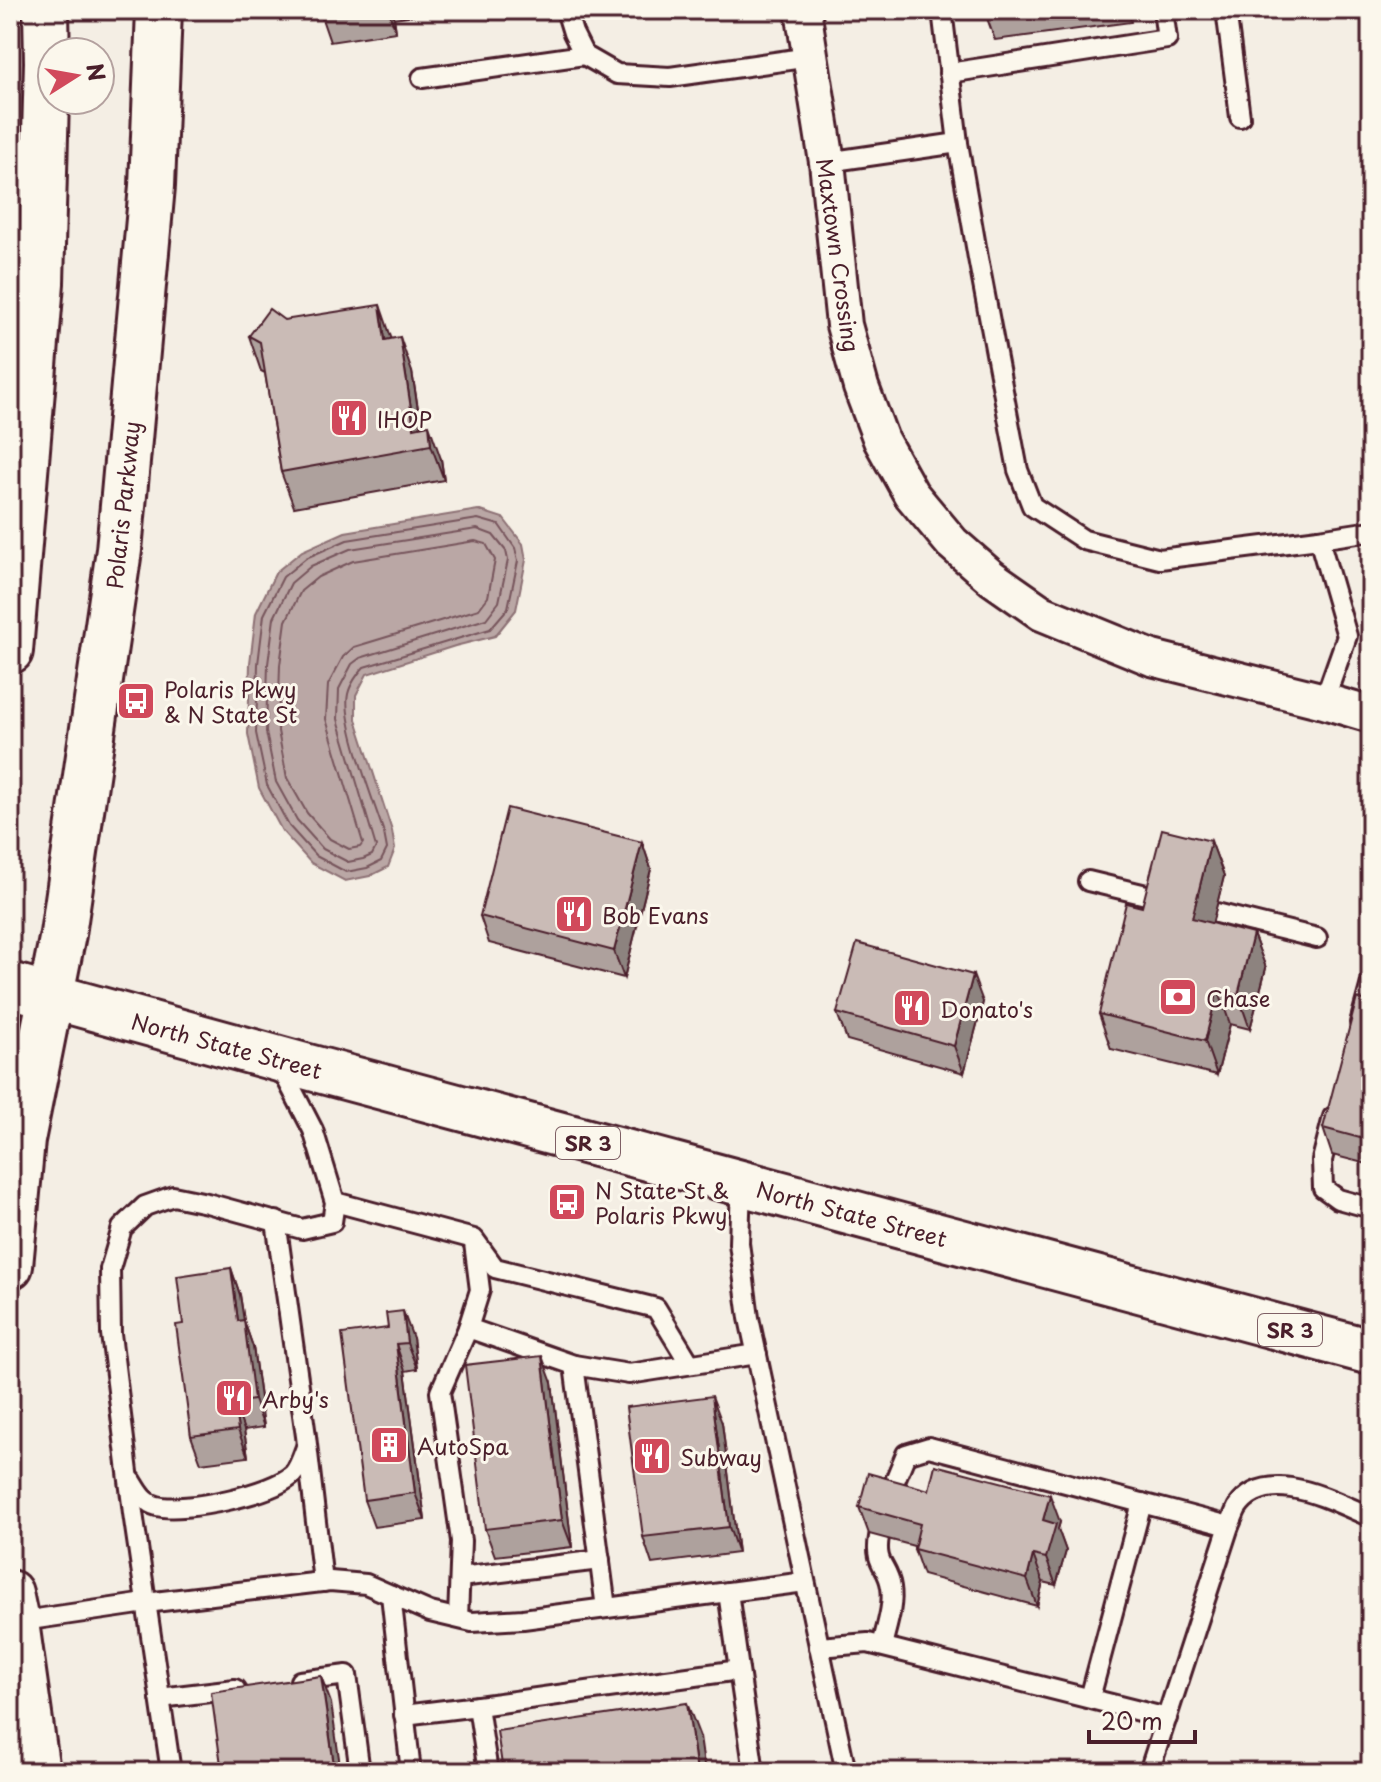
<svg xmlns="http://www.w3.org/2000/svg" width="1381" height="1782" font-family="'Playpen Sans',sans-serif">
  <rect width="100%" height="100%" fill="#f4eee4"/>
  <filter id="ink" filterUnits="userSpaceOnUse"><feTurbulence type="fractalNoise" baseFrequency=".0125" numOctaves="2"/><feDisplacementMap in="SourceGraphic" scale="16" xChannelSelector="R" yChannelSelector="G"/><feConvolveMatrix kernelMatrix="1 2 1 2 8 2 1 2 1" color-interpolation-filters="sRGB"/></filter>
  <g filter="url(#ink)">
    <polygon fill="#baa7a5" stroke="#8d7174" stroke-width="2" points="478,510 503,518 523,544 526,560 516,610 495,636 455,646 367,674 356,695 356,719 392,831 395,849 388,867 370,876 345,881 311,863 282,831 259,788 248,734 250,663 256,613 276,572 302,551 345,532"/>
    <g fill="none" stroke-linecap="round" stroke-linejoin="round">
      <g stroke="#77555c" stroke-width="2">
        <path d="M478,519L499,525L515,548L518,561L508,608L490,629L364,667C358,673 350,685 348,694C342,722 374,802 384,833L387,849L381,861L367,868L346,872L316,856L289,826L267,785L256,733L258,664L264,615L283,577L306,558L347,540Z"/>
        <polygon points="477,529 493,535 506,551 508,560 499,602 486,619 360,658 352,664 339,689 338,719 376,847 372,855 363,859 348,862 323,849 297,820 276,782 266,732 268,664 274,618 291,583 311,566 350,549"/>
        <polygon points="475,541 486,544 495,560 488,597 479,609 354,647 343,657 328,685 326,719 363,843 360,847 349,849 330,839 307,813 287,778 278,731 280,665 286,621 301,591 318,577 353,561"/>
      </g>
      <defs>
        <g id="lane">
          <polyline points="566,10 573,33 584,55 617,74 670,77 810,57"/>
          <polyline points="942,10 958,143 978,258 1018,470 1032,506 1084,540 1160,559 1319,539 1347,636 1324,701"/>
          <polyline points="1226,10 1240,117"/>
          <polyline points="949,73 1167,39 1163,10"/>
          <polyline points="422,78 584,55"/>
          <polyline points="827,162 958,143"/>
          <polyline points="1319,539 1371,531"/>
          <polyline points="1088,881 1167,900"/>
          <polyline points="1192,907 1317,938"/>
          <polyline points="1360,1023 1371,983"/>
          <polyline points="1333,1117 1322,1160 1323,1188 1338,1199 1371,1208"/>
          <polyline points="741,1184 739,1243 749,1318 846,1772"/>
          <polyline points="335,1202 474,1239 495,1268 656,1308 690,1364"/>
          <polyline points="276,1221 306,1436 323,1582"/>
          <polyline points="468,1328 574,1365"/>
          <path d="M132,1481C138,1491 144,1503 157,1506C183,1513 274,1494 293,1474C299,1468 303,1455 306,1447"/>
          <polyline points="889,1502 894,1483 906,1454 929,1447 1229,1526"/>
          <path d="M879,1537C874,1565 888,1565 891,1587C894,1606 886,1628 882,1646"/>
          <polyline points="460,1577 600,1560"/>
          <polyline points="391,1595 430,1612 472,1622 523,1619 805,1582"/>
          <polyline points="606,1608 574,1365 629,1374 757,1354"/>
          <polyline points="458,1618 461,1541 440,1392 468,1328 480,1290 474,1243"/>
          <polyline points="16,1622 146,1603 330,1581 366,1584 391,1595 411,1772"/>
          <polyline points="819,1647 868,1643 1167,1718"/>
          <polyline points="739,1670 754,1772"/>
          <polyline points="300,1681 347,1675 360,1772"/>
          <polyline points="160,1698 235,1689"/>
          <polyline points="1090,1698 1142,1503"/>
          <polyline points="478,1706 739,1670 728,1592"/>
          <polyline points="404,1715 478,1706 488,1772"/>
          <polyline points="171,1772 133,1513 111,1334 110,1269 122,1228 145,1206 173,1196 207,1203 302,1229 332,1222 335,1202 313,1130 279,1064"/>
          <path d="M1149,1772L1229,1526C1232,1520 1234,1514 1237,1508C1267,1463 1334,1502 1371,1517"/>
        </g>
        <polyline id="street" points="803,10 827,162 844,325 861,387 881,440 911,494 952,543 992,578 1042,613 1152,658 1324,701 1371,715"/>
        <g id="primary">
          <polyline points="10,651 41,283 47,62 46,10"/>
          <polyline points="10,985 308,1067 1371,1352"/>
          <polyline points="10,1266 22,1140 63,934 119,550 152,186 159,10"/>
          <polyline points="10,1593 16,1622 37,1772"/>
        </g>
      </defs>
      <use href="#lane" stroke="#4a1f2b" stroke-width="24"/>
      <use href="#street" stroke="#4a1f2b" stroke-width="40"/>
      <use href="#primary" stroke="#4a1f2b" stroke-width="50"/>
      <use href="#lane" stroke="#fbf7ec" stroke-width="18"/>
      <use href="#street" stroke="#fbf7ec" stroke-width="34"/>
      <use href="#primary" stroke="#fbf7ec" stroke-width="44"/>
    </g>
    <g fill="#aea19d" stroke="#4a1f2b" stroke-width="2">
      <polygon points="319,10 450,10 394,18 396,32 330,42"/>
      <polygon points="984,10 1129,10 1131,22 995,40"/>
      <polygon points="284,320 392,339 412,372 421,426 441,459 444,480 294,507 281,472 265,373 261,371 249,336"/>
      <polygon points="1211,841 1224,876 1212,923 1253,934 1266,968 1250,1029 1230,1024 1217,1075 1111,1049 1099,1014 1142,907"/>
      <polygon points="642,842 651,869 624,978 489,943 480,916"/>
      <polygon points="983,1002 964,1073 847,1040 837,1013"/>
      <polygon points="1371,1002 1371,1165 1332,1155 1323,1128"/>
      <polygon points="231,1268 240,1295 244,1321 253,1347 264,1427 244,1430 248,1457 201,1463 191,1436 183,1324"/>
      <polygon points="388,1328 413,1338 417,1369 405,1371 425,1520 374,1527 364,1500"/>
      <polygon points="552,1383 572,1547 495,1556 485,1529"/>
      <polygon points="722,1423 738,1553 652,1564 643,1537"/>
      <polygon points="929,1490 1060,1522 1058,1529 1066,1551 1056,1585 1043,1582 1037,1606 923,1575 914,1549 914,1546 869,1534 859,1507"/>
    </g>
    <g fill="#8d837f" stroke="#4a1f2b" stroke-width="2">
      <polygon points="388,10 391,10 394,18 396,32"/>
      <polygon points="380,305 392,340 385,340"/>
      <polygon points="400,337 412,372 424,447 414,428"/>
      <polygon points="429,425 441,459 444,480 431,445"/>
      <polygon points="1211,841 1224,876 1205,953 1192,918"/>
      <polygon points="642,842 651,869 624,978 614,951"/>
      <polygon points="1253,934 1266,968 1250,1029 1238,995"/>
      <polygon points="973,975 983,1002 964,1073 954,1046"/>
      <polygon points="1218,989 1230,1024 1217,1075 1205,1041"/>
      <polygon points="231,1268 240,1295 244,1321 253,1347 264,1427 254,1400 238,1321"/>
      <polygon points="403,1311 413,1338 417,1369 407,1343"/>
      <polygon points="396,1344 405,1371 425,1520 415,1493"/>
      <polygon points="542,1356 552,1383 572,1547 562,1520"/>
      <polygon points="712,1396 722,1423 738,1553 729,1527"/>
      <polygon points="234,1403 244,1430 248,1457 238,1430"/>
      <polygon points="1050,1495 1060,1522 1058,1529 1066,1551 1056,1585 1046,1558 1043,1520"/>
      <polygon points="1033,1555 1043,1582 1037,1606 1027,1579"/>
      <polygon points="321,1676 331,1703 341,1772 335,1772"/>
      <polygon points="687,1703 700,1737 705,1772 697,1772"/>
    </g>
    <g fill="#cabbb6" stroke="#4a1f2b" stroke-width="2">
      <polygon points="319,10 355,10 320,15"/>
      <polygon points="380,305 385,340 400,337 414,428 429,425 431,445 281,472 260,342 249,336 269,309 284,320"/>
      <polygon points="507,808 642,842 614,951 480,916"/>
      <polygon points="1162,829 1211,841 1192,918 1253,934 1238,995 1218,989 1205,1041 1099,1014 1126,903 1142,907"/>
      <polygon points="857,943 973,975 954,1046 837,1013"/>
      <polygon points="1357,998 1371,1002 1371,1141 1323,1128"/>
      <polygon points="231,1268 238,1321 244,1320 254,1400 234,1403 238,1430 191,1436 176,1325 183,1324 177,1276"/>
      <polygon points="403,1311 407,1343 396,1344 415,1493 364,1500 342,1334 388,1328 386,1313"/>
      <polygon points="542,1356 562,1520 485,1529 465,1365"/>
      <polygon points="712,1396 729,1527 643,1537 626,1407"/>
      <polygon points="935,1465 1050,1495 1043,1520 1056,1524 1046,1558 1033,1555 1027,1579 914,1549 920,1524 859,1507 868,1473 929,1490"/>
      <polygon points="321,1676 335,1772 222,1772 211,1692"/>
      <polygon points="687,1703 697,1772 503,1772 497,1731"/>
    </g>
  </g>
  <defs>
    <symbol id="restaurant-square" viewBox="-11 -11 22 22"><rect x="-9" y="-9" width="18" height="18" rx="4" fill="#d1495b" stroke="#fbf7ec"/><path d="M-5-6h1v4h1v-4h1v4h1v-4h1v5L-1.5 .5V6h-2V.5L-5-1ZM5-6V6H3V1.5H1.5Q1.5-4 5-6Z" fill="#fff"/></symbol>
    <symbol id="bus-square" viewBox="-11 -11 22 22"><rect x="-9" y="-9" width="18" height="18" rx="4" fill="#d1495b" stroke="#fbf7ec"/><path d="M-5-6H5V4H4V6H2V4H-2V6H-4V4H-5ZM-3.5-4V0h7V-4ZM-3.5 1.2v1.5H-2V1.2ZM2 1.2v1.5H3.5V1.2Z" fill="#fff"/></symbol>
    <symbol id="bank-square" viewBox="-11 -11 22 22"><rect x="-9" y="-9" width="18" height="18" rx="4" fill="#d1495b" stroke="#fbf7ec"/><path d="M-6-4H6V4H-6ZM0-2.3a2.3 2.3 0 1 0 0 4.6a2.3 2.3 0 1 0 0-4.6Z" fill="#fff"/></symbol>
    <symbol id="building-square" viewBox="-11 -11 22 22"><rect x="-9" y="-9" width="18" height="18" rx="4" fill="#d1495b" stroke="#fbf7ec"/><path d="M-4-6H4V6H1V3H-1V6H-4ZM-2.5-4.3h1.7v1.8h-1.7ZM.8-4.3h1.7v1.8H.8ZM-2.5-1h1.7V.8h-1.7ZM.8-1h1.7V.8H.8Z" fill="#fff"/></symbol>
  </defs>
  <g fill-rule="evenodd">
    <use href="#restaurant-square" x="327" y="396" width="44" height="44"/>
    <use href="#bus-square" x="114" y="679" width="44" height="44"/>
    <use href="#restaurant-square" x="552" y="892" width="44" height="44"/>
    <use href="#bank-square" x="1156" y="975" width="44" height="44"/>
    <use href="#restaurant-square" x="890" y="986" width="44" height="44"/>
    <use href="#bus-square" x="545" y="1180" width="44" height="44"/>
    <use href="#restaurant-square" x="212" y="1376" width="44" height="44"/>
    <use href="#building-square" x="367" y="1423" width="44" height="44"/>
    <use href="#restaurant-square" x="630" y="1434" width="44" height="44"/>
  </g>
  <g text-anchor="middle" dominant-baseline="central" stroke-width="6" stroke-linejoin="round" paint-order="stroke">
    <g fill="#fbf7ec" stroke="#7f6065" stroke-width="2">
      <rect x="556" y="1127" width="64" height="32" rx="6"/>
      <rect x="1258" y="1314" width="64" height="32" rx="6"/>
    </g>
    <g font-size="20" font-weight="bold" fill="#4a1f2b">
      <text x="588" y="1143">SR 3</text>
      <text x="1290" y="1330">SR 3</text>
    </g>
    <g font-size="22" fill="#4a1f2b" stroke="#fbf7ec">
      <text transform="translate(839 255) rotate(82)">Maxtown Crossing</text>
      <text transform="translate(122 505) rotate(-84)">Polaris Parkway</text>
      <text transform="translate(227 1045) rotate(15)">North State Street</text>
      <text transform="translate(852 1213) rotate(15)">North State Street</text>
    </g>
    <g font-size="22" fill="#4a1f2b" stroke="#fbf7ec" text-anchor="start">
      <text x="377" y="418">IHOP</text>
      <text x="164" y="688">Polaris Pkwy<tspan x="164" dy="25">&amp; N State St</tspan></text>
      <text x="602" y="914">Bob Evans</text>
      <text x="1206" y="997">Chase</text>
      <text x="940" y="1008">Donato's</text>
      <text x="595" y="1189">N State St &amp;<tspan x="595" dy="25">Polaris Pkwy</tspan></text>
      <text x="262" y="1398">Arby's</text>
      <text x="417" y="1445">AutoSpa</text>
      <text x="680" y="1456">Subway</text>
    </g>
  </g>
  <rect width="1381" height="1782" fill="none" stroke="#fbf7ec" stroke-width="40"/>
  <rect x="20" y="20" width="1341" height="1742" fill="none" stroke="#4a1f2b" stroke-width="3" filter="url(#ink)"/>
  <g transform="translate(76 76) rotate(79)"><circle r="38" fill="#fbf7ec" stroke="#b4a19f" stroke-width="2"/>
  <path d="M0-6L14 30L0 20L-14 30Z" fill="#d1495b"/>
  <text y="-12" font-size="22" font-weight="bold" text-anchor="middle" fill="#4a1f2b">N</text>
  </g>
  <path d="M1089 1730v12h106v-12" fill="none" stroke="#4a1f2b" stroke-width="4"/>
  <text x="1101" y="1730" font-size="24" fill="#4a1f2b" stroke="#fbf7ec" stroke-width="6" paint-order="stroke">20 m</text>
</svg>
